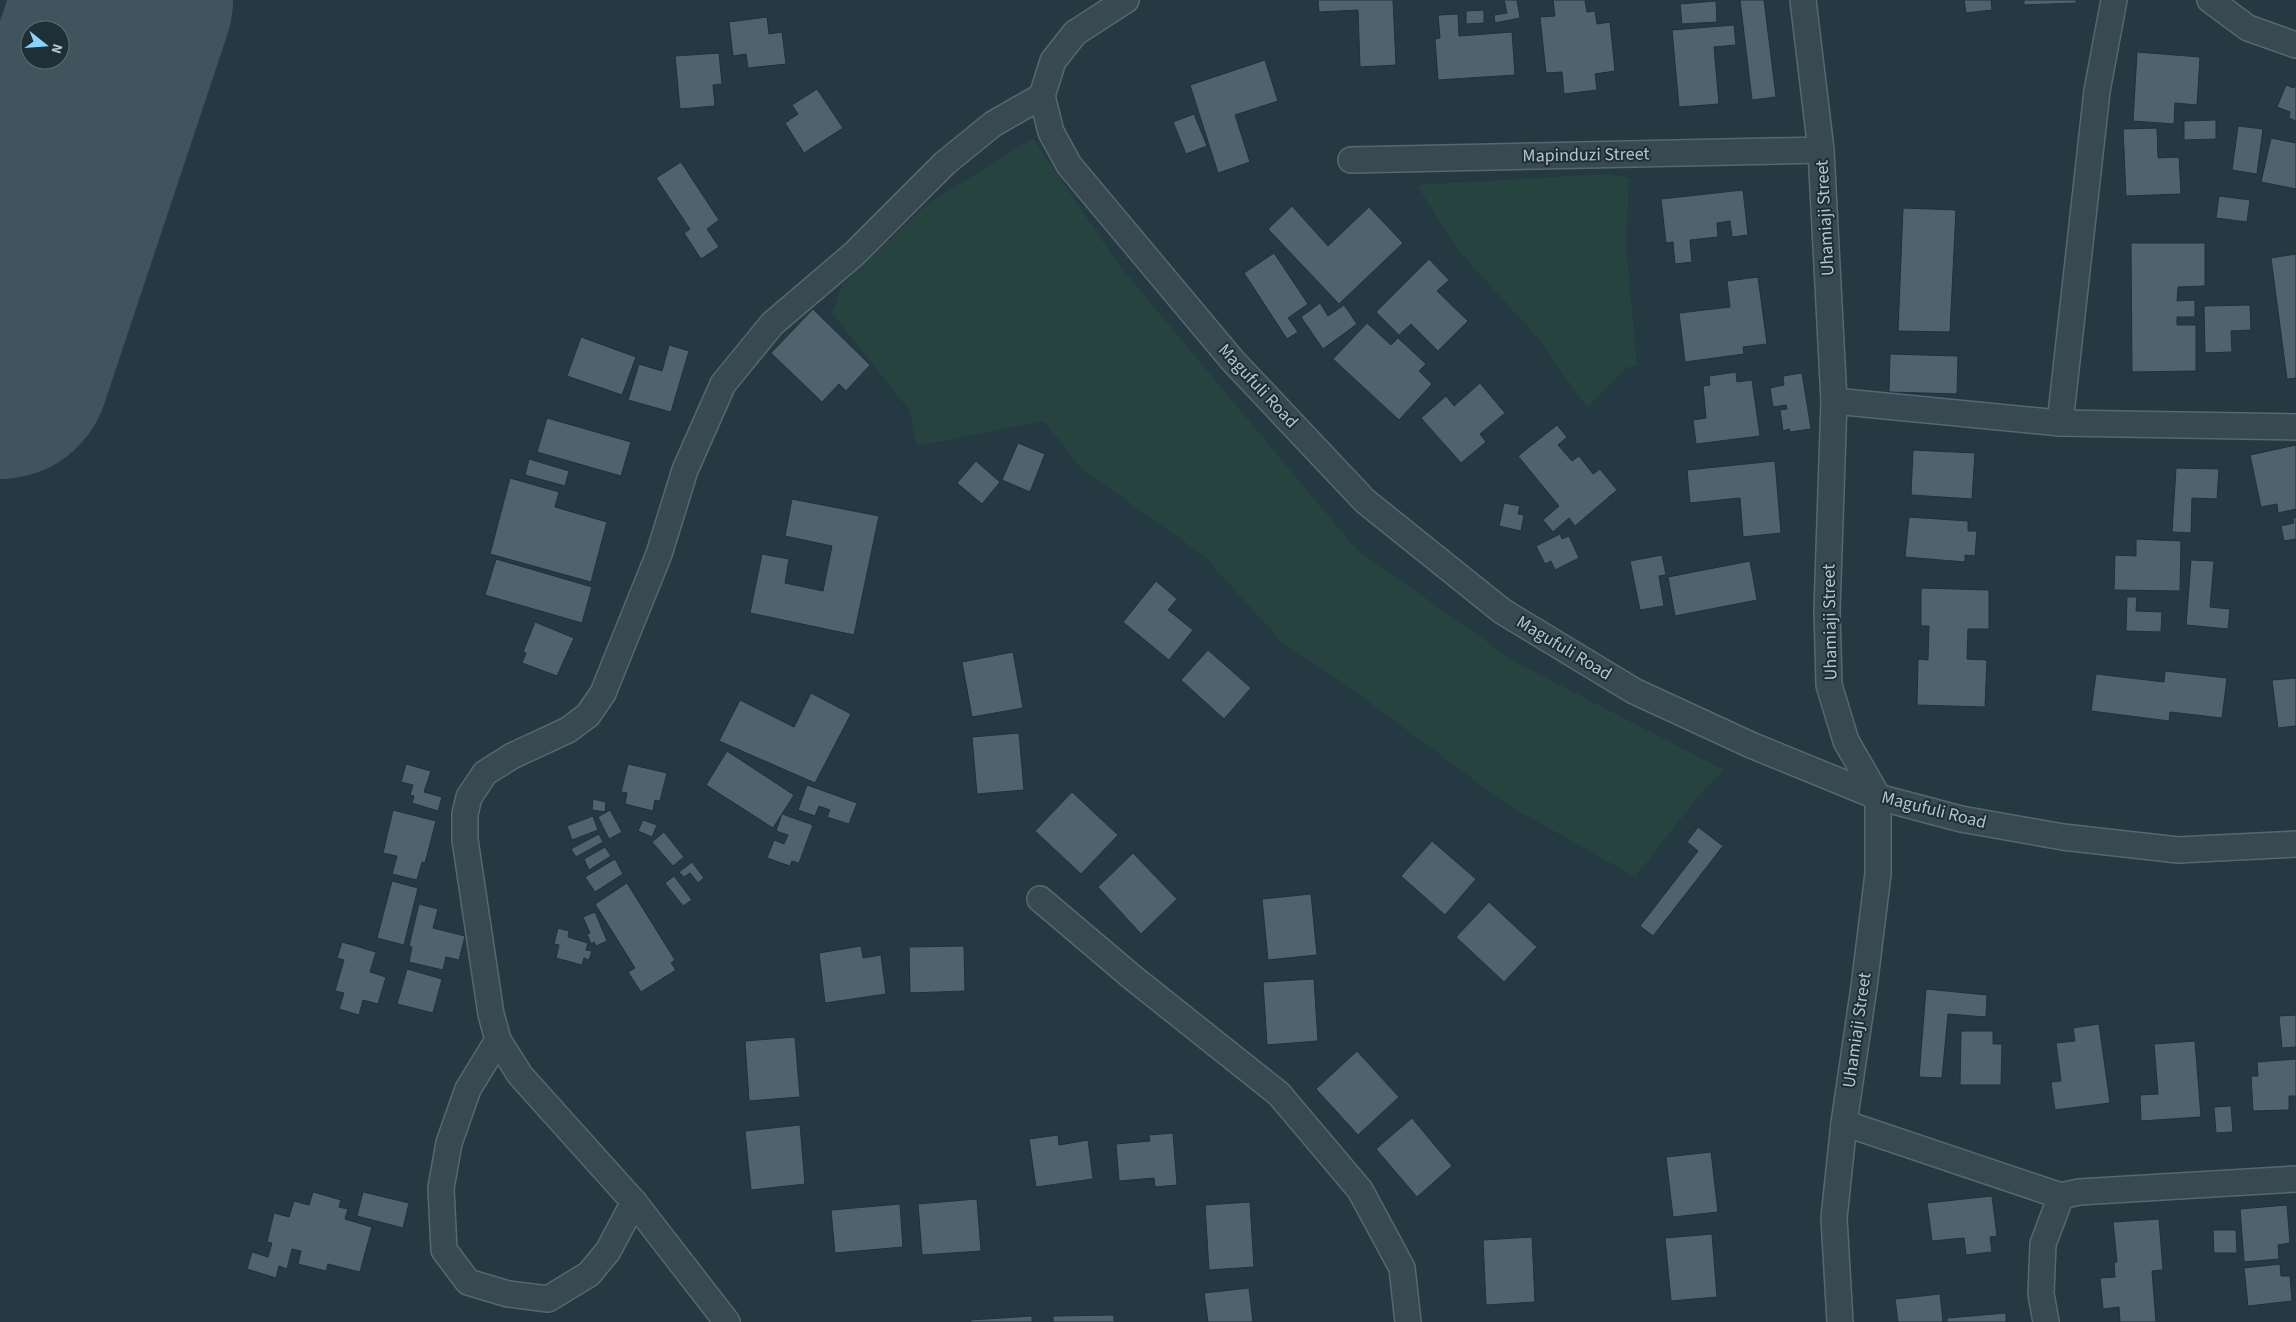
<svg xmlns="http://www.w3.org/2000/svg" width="2296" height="1322" font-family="'Source Sans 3',sans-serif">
  <rect width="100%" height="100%" fill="#253942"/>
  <g fill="#27433f">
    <polygon points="1033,138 1118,264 1357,550 1517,663 1724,770 1697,798 1635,877 1508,805 1338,679 1283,643 1204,556 1081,468 1044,421 917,446 910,411 832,313 842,285 926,205"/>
    <polygon points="1608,174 1629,178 1626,246 1637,365 1626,368 1587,408 1538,338 1458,250 1417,185"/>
  </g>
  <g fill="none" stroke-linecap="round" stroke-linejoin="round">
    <polyline stroke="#40545e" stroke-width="220" points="0,369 123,0"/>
  </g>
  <g fill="#4e636d" stroke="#203139">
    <polygon points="1318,0 1393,0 1396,65 1360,67 1358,10 1319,12"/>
    <polygon points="1504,0 1517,0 1520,18 1495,23 1494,15 1507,13"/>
    <polygon points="1553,0 1585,0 1587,12 1595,11 1597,24 1610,22 1615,71 1595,74 1597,90 1564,94 1562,72 1546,73 1540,17 1555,16"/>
    <polygon points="1740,0 1764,0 1776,97 1752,100"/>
    <polygon points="1964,0 1991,0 1992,10 1966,13"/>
    <polygon points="2024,0 2076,0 2076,3 2024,5"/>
    <polygon points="1716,1 1717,22 1682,24 1680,4"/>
    <polygon points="1484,10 1484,23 1466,24 1466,11"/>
    <polygon points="1458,14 1459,36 1512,32 1515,75 1438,80 1435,39 1440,38 1438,15"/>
    <polygon points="767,17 769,34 782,32 786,64 748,68 746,54 733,56 729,22"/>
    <polygon points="1734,25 1736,45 1714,47 1719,104 1679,107 1672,30"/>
    <polygon points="2137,52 2200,57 2197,105 2175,103 2174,124 2133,121"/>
    <polygon points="719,53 722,84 713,85 715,106 680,109 675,56"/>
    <polygon points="1265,60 1278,101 1235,115 1250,162 1218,173 1190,85"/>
    <polygon points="2296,84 2296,121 2289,118 2290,112 2277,107 2286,85 2294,88"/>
    <polygon points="817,89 843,128 804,153 785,123 798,114 792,105"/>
    <polygon points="1194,114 1207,146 1186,154 1173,122"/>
    <polygon points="2216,120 2216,139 2184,140 2184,121"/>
    <polygon points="2238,126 2263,129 2257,174 2232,170"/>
    <polygon points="2157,128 2158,158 2179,157 2181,194 2126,196 2123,129"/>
    <polygon points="2271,138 2296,143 2296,189 2261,182"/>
    <polygon points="681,162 719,220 707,229 719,247 701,259 684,233 690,229 656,178"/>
    <polygon points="1743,190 1748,235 1732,237 1730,221 1717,223 1718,237 1690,240 1692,262 1675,264 1673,242 1666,243 1661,199"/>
    <polygon points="2219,196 2250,200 2247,222 2216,218"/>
    <polygon points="1292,206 1328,246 1369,207 1403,243 1339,304 1268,229"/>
    <polygon points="1903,208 1956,210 1950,332 1898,331"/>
    <polygon points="2131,243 2205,243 2205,286 2178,287 2177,301 2195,300 2195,317 2177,317 2177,325 2196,325 2196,371 2132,372"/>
    <polygon points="1274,253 1308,304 1288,318 1298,332 1287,339 1244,273"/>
    <polygon points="2296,254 2296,378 2287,379 2271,258"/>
    <polygon points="1429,259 1449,280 1437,291 1468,321 1438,351 1411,324 1399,335 1376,312"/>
    <polygon points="1758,277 1767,344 1743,347 1744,354 1685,362 1679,313 1730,307 1727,281"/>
    <polygon points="1320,303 1328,316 1344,305 1357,324 1323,349 1301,317"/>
    <polygon points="2250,305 2251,330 2231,331 2232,352 2205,353 2204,306"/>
    <polygon points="813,309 870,365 846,391 839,384 822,402 771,353"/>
    <polygon points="1367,323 1391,345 1398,338 1426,364 1419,371 1432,384 1399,420 1333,359"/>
    <polygon points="581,337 636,357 622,395 567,376"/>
    <polygon points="669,345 689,351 671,412 628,400 639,364 662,371"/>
    <polygon points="1890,354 1958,356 1957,394 1889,392"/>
    <polygon points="1736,372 1737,382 1752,380 1760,436 1696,444 1693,420 1706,418 1703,386 1710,385 1709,376"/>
    <polygon points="1802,373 1811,429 1790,432 1789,429 1783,431 1780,410 1787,409 1786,405 1773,407 1770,388 1784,385 1783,376"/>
    <polygon points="1480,383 1505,413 1480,434 1486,442 1461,463 1421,418 1446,396 1454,406"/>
    <polygon points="547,418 631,442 621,476 537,452"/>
    <polygon points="1557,425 1567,437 1558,445 1572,461 1579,456 1593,474 1600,469 1617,490 1575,526 1569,518 1553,532 1543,520 1559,506 1518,456"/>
    <polygon points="1018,443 1045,454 1030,492 1002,480"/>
    <polygon points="2296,445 2296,509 2278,513 2277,504 2261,507 2250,455"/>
    <polygon points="1913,450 1975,453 1972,499 1911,495"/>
    <polygon points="529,459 569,471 565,486 525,475"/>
    <polygon points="976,461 1000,482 982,504 957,483"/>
    <polygon points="1775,461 1781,533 1743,537 1740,498 1690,503 1687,470"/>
    <polygon points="2176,468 2219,469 2217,499 2192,498 2191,533 2172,532"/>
    <polygon points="510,478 559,492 555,507 607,522 591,582 490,554"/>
    <polygon points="792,499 879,516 854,635 750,613 762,554 789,559 785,583 823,591 832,546 785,536"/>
    <polygon points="1504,503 1520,506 1518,514 1524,515 1521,531 1499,526"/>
    <polygon points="1909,517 1968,521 1968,531 1977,531 1975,556 1965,555 1965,562 1905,557"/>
    <polygon points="2296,517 2296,539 2284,541 2281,526 2294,523 2293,518"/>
    <polygon points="1560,534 1562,539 1569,536 1579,558 1555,570 1551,561 1545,564 1536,546"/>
    <polygon points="2136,539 2181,541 2180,591 2114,590 2115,555 2136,556"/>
    <polygon points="1662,555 1666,575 1659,576 1664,606 1640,610 1630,561"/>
    <polygon points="496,559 592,587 582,623 485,595"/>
    <polygon points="2191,560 2214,561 2210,607 2230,609 2228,629 2186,625"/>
    <polygon points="1750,561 1757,600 1675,616 1668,577"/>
    <polygon points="1156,581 1177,599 1168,610 1193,630 1169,660 1123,622"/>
    <polygon points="1921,588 1989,590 1989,629 1968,629 1967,659 1987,660 1985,707 1917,705 1918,659 1928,660 1929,626 1921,626"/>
    <polygon points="2127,597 2137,597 2136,611 2162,612 2161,632 2126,631"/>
    <polygon points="535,622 574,638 557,676 522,663 526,653 523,652"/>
    <polygon points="1208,650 1251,688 1224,719 1181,680"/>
    <polygon points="1013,652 1023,708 972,717 962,662"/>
    <polygon points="2165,671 2227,678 2222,718 2170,712 2169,721 2091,711 2096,674 2164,682"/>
    <polygon points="2296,678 2296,726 2278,728 2272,680"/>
    <polygon points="811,693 851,714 815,783 719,741 740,700 794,727"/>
    <polygon points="1019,733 1024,790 977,794 972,737"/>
    <polygon points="727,751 794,795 773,828 706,785"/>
    <polygon points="406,764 431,771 424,792 442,797 438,811 412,803 414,796 410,795 413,785 401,782"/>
    <polygon points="628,764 667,773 660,801 655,800 653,811 625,804 627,793 621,792"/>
    <polygon points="807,785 857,803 849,824 827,817 830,810 819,806 815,816 798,810"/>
    <polygon points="1072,792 1118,835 1081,874 1035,831"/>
    <polygon points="593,799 606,802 605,812 592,810"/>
    <polygon points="393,810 436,821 425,863 422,862 417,880 392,874 397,856 383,853"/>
    <polygon points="610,810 622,832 609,839 598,817"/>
    <polygon points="782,814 813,825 799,863 792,861 790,866 767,858 774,840 784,844 788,835 776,831"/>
    <polygon points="593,816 598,830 572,840 567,826"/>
    <polygon points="643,820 657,825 652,837 638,831"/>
    <polygon points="1698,827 1723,846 1653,936 1640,926 1698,851 1687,842"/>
    <polygon points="664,832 684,857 673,866 652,842"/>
    <polygon points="599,834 603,842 576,857 571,849"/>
    <polygon points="1432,841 1476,879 1445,915 1401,876"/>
    <polygon points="605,847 611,856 589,870 584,859"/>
    <polygon points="1133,853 1177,899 1141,934 1098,887"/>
    <polygon points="615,859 623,874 595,892 585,877"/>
    <polygon points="692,862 704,878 698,883 690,873 684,877 679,872"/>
    <polygon points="674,876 692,900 683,906 665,883"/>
    <polygon points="392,881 418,888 404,945 377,938"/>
    <polygon points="627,883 675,960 671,963 676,970 641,992 628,972 635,968 595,904"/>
    <polygon points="1311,894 1317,955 1268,960 1262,899"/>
    <polygon points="1489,902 1537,947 1504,982 1456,937"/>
    <polygon points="419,904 438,909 433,928 465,936 459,960 446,957 443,970 409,962 412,947 409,946"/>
    <polygon points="595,912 607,941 596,946 594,942 591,944 587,934 590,933 583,917"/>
    <polygon points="558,928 569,931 568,937 588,943 586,950 592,951 589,960 584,958 582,965 556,958 559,945 554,944"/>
    <polygon points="342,942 376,952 370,972 386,977 378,1004 363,1000 359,1015 339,1009 344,993 335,991 344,960 337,958"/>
    <polygon points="861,946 863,958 881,955 886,994 825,1003 819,953"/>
    <polygon points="964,946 965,991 910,993 909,947"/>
    <polygon points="407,969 442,979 433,1013 397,1004"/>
    <polygon points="1314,979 1318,1041 1267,1045 1263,982"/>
    <polygon points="1926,989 1987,995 1986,1017 1948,1014 1942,1078 1919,1077"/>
    <polygon points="2296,1015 2296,1047 2282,1048 2279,1016"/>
    <polygon points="2099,1024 2110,1103 2055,1110 2051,1082 2061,1081 2056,1043 2075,1041 2073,1028"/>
    <polygon points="1961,1031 1993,1031 1993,1044 2002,1044 2001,1085 1960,1085"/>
    <polygon points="795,1037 800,1097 749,1101 745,1041"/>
    <polygon points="2195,1041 2201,1117 2141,1121 2140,1095 2158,1094 2154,1044"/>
    <polygon points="1357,1051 1399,1097 1358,1135 1316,1089"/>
    <polygon points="2296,1059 2296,1096 2289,1096 2289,1110 2253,1111 2251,1076 2258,1076 2257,1062"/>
    <polygon points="2231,1106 2233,1132 2216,1133 2214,1107"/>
    <polygon points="1412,1118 1452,1166 1417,1197 1376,1149"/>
    <polygon points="800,1125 805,1184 751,1190 745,1131"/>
    <polygon points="1173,1133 1177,1185 1155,1187 1154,1178 1119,1181 1116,1144 1150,1141 1149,1135"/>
    <polygon points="1058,1135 1059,1145 1088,1140 1093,1179 1036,1187 1029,1139"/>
    <polygon points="1711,1152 1718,1212 1673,1217 1666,1157"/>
    <polygon points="313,1192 341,1200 339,1207 348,1209 345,1219 372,1227 360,1272 328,1264 326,1271 298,1264 301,1251 292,1249 287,1269 279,1266 276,1278 247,1269 252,1252 268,1257 272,1243 267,1242 274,1213 289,1217 294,1201 309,1205"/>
    <polygon points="363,1192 409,1203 403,1228 357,1216"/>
    <polygon points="1992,1196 1997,1236 1990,1237 1992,1252 1966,1255 1964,1238 1932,1241 1927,1203"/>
    <polygon points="977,1199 981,1251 922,1255 918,1204"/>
    <polygon points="1250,1202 1254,1267 1209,1270 1205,1205"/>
    <polygon points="900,1204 903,1247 835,1253 831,1210"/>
    <polygon points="2287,1205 2290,1243 2278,1245 2279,1259 2244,1262 2240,1209"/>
    <polygon points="2159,1219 2163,1270 2152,1271 2156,1322 2120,1322 2119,1307 2103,1309 2100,1278 2115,1277 2114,1263 2117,1262 2113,1222"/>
    <polygon points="2213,1230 2236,1230 2237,1253 2214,1253"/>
    <polygon points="1712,1234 1717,1297 1671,1301 1665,1238"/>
    <polygon points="1532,1237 1535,1302 1486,1305 1483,1240"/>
    <polygon points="2280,1264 2281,1276 2290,1276 2292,1301 2248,1306 2244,1268"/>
    <polygon points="1249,1288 1253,1322 1208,1322 1204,1293"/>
    <polygon points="1940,1294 1943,1322 1898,1322 1895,1299"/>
    <polygon points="2006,1313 2006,1322 1947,1322 1947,1318"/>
    <polygon points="1114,1315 1114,1322 1053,1322 1053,1316"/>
    <polygon points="1032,1316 1032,1322 971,1322 970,1320"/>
  </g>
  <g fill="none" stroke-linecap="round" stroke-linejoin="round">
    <defs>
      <g id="minor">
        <polyline points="1803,0 1821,150 1834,401 1827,610 1829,685 1846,741 1878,797 1878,874 1864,987 1844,1123 1834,1218 1840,1322"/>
        <polyline points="2210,0 2248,28 2296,45"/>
        <polyline points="1042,96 1051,132 1069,165 1233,361 1365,501 1502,611 1634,691 1751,745 1878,797 1961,819 2063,837 2178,850 2296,844"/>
        <polyline points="1042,96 1053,61 1075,33 1126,0"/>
        <polyline points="1351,160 1821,150"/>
        <polyline points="1834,401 2060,423 2296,427"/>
        <polyline points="2060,423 2097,91 2114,0"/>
        <polyline points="1040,899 1132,977 1279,1094 1360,1190 1402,1268 1408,1322"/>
        <polyline points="498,1040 468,1089 449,1143 441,1188 444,1250 468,1282 508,1294 548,1299 589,1274 608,1251 634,1202"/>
        <polyline points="1844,1123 2061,1196"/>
        <polyline points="727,1322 634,1202 520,1075 498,1040 491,1014 465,840 465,814 469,797 485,773 512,756 568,730 588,715 603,693 659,554 685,470 723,384 772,324 854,254 945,163 993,124 1042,96"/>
        <polyline points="2046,1322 2041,1294 2043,1244 2061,1196 2079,1192 2296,1179"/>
      </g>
    </defs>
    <use href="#minor" stroke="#57676f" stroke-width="28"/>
    <use href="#minor" stroke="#394952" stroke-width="25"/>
  </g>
  <g text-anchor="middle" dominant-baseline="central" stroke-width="4" stroke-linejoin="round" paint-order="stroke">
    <g font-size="18" fill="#b6c4cc" stroke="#1e2f37">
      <text transform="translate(1586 155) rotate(-1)">Mapinduzi Street</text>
      <text transform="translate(1825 218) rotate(-93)">Uhamiaji Street</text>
      <text transform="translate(1258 386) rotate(47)">Magufuli Road</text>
      <text transform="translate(1830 622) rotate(-91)">Uhamiaji Street</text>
      <text transform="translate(1564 648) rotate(31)">Magufuli Road</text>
      <text transform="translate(1934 810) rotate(14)">Magufuli Road</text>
      <text transform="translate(1857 1030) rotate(-82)">Uhamiaji Street</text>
    </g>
  </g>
  <g transform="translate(45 45) rotate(107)"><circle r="24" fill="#1e2f37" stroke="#5b6b73"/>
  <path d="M0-4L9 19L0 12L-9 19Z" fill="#8bd3fc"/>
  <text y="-8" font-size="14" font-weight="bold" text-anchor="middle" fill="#b6c4cc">N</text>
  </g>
</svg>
